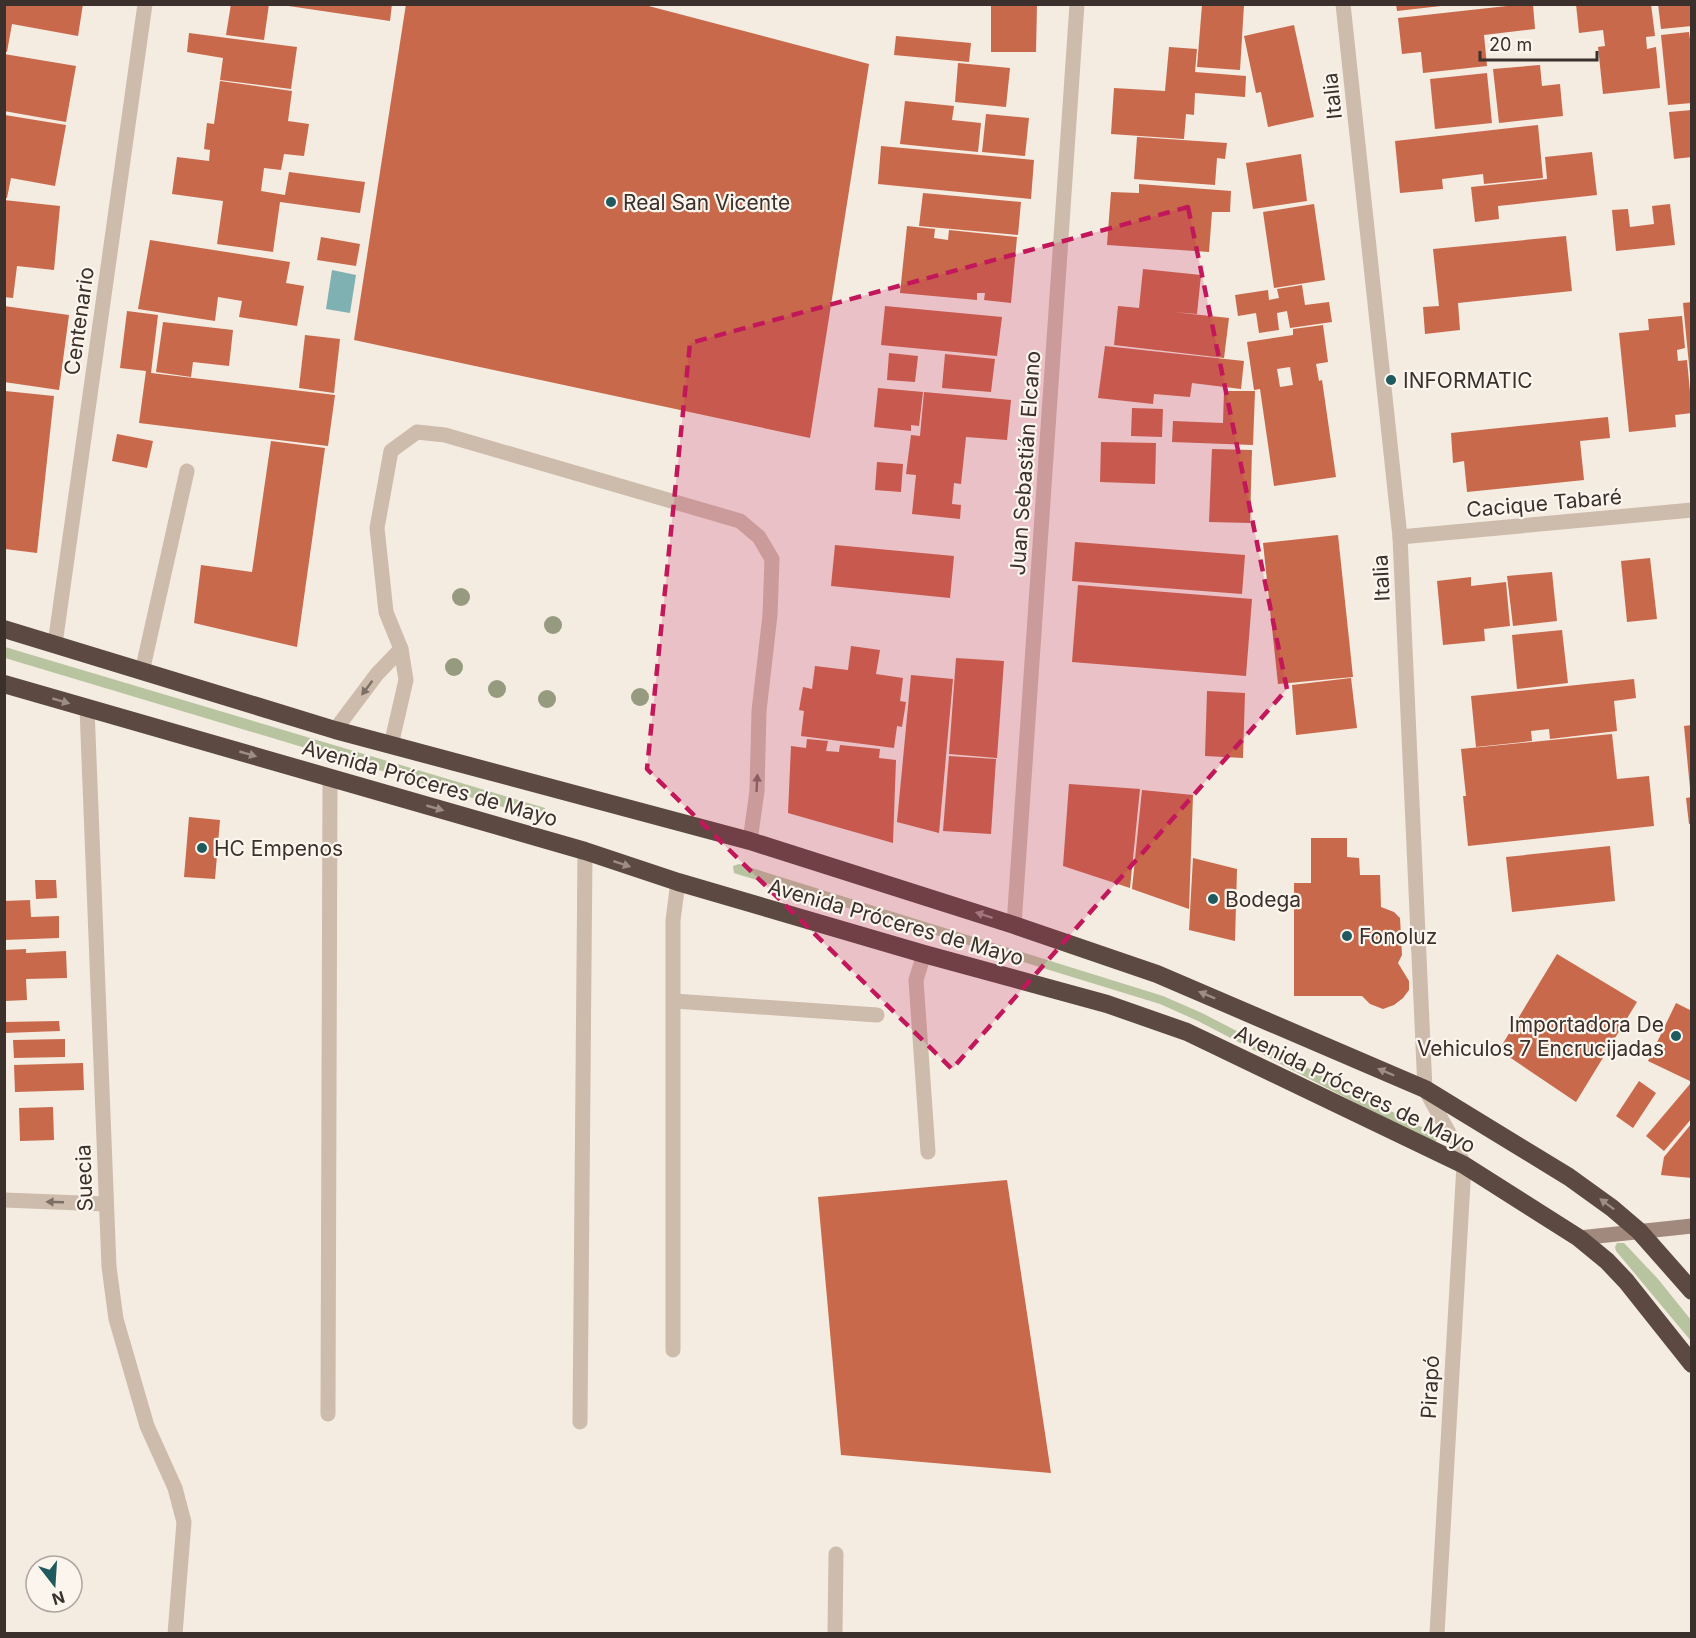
<svg xmlns="http://www.w3.org/2000/svg" width="1696" height="1638" font-family="Inter,sans-serif">
  <rect width="100%" height="100%" fill="#f4ebe1"/>
  <g fill="#b8c4a0">
    <polygon points="5,647 545,808 545,809 536,814 529,815 5,658"/>
    <polygon points="739,864 1163,996 1202,1013 1437,1135 1437,1140 1433,1143 1198,1021 1160,1004 737,874 734,873 733,866"/>
    <polygon points="1617,1243 1624,1243 1658,1279 1691,1320 1691,1341 1616,1251 1615,1247"/>
  </g>
  <polygon fill="#7fb0b2" points="332,270 356,275 350,313 326,309"/>
  <g fill="#c8694b" fill-rule="evenodd">
    <polygon points="4,4 83,4 78,36 12,24 7,52 4,51"/>
    <polygon points="231,4 269,4 264,40 226,35"/>
    <polygon points="275,4 392,4 390,21"/>
    <polygon points="406,4 641,4 869,64 810,438 354,340"/>
    <polygon points="991,4 1037,4 1036,52 991,52"/>
    <polygon points="1396,4 1441,4 1441,6 1397,11"/>
    <polygon points="1525,4 1533,4 1535,29 1484,35 1487,66 1423,73 1421,52 1402,54 1398,18"/>
    <polygon points="1576,4 1651,4 1655,36 1646,37 1647,49 1656,47 1660,88 1603,94 1598,47 1605,46 1603,30 1579,33"/>
    <polygon points="1658,4 1692,4 1692,26 1661,29"/>
    <polygon points="1202,5 1244,5 1240,70 1197,67"/>
    <polygon points="1294,25 1314,117 1268,127 1261,92 1256,93 1244,36"/>
    <polygon points="1689,32 1692,54 1692,103 1668,105 1661,35"/>
    <polygon points="189,33 297,47 291,89 220,80 223,58 187,52"/>
    <polygon points="896,36 971,43 969,62 894,55"/>
    <polygon points="1169,47 1197,49 1195,72 1246,76 1245,97 1195,93 1194,115 1186,114 1184,139 1111,134 1114,88 1165,91"/>
    <polygon points="4,54 76,66 66,122 4,111"/>
    <polygon points="958,63 1010,68 1006,107 955,102"/>
    <polygon points="1540,65 1542,86 1560,84 1563,116 1499,123 1493,69"/>
    <polygon points="1487,73 1492,123 1435,129 1430,79"/>
    <polygon points="220,81 292,91 288,121 309,124 304,156 284,154 281,170 264,168 261,191 285,195 289,172 365,182 360,213 280,202 273,252 217,244 223,201 172,194 177,157 209,161 210,150 204,149 207,123 214,124"/>
    <polygon points="905,101 954,106 952,120 981,123 978,152 900,144"/>
    <polygon points="1692,110 1692,157 1674,159 1669,112"/>
    <polygon points="986,114 1029,118 1025,156 982,152"/>
    <polygon points="5,115 66,125 55,186 11,178 7,198 5,198"/>
    <polygon points="1538,125 1543,178 1484,184 1483,174 1442,179 1443,189 1400,193 1395,141"/>
    <polygon points="1137,137 1227,143 1225,159 1217,158 1215,185 1134,179"/>
    <polygon points="881,146 1034,160 1031,199 878,184"/>
    <polygon points="1592,152 1597,195 1498,206 1499,219 1475,222 1471,187 1547,179 1545,157"/>
    <polygon points="1301,154 1307,201 1253,209 1246,163"/>
    <polygon points="1139,184 1231,191 1230,212 1212,212 1209,252 1107,245 1111,192 1139,193"/>
    <polygon points="923,193 1021,202 1018,235 919,226"/>
    <polygon points="4,200 60,206 54,270 17,266 13,298 4,297"/>
    <polygon points="1314,204 1325,280 1274,288 1263,212"/>
    <polygon points="1670,204 1675,245 1616,251 1612,210 1628,209 1630,227 1654,224 1652,206"/>
    <polygon points="907,226 935,229 934,238 948,240 949,230 1017,237 1011,303 984,300 985,293 977,293 977,300 900,293"/>
    <polygon points="1566,236 1572,291 1458,303 1460,330 1425,334 1423,307 1439,306 1433,249"/>
    <polygon points="321,237 360,244 356,266 317,260"/>
    <polygon points="150,240 290,262 286,283 304,286 297,326 239,317 242,301 218,297 215,321 138,309"/>
    <polygon points="1143,269 1201,275 1197,314 1173,312 1229,318 1224,358 1114,345 1118,306 1139,308"/>
    <polygon points="1302,285 1305,305 1329,302 1332,322 1290,328 1287,311 1277,313 1279,330 1259,333 1256,313 1238,316 1235,295 1268,290 1269,300 1279,298 1277,289"/>
    <polygon points="1692,302 1692,375 1690,375 1683,303"/>
    <polygon points="4,306 69,315 59,390 4,382"/>
    <polygon points="885,306 1002,317 997,356 881,345"/>
    <polygon points="127,311 158,315 151,373 335,395 328,446 139,423 146,371 120,368"/>
    <polygon points="1682,316 1685,348 1677,350 1678,361 1687,360 1692,413 1675,415 1676,427 1629,432 1619,333 1649,330 1648,319"/>
    <polygon points="163,322 233,330 229,366 193,362 191,377 156,372"/>
    <path d="M1323,325L1328,362L1316,364L1319,381L1322,380L1336,477L1274,486L1260,389L1254,390L1247,342L1293,335V329ZM1290,367L1293,385L1280,387L1277,369Z"/>
    <polygon points="305,335 340,339 334,393 299,388"/>
    <polygon points="1105,346 1244,361 1241,389 1192,383 1190,397 1154,394 1153,404 1098,398"/>
    <polygon points="889,353 918,356 915,382 887,380"/>
    <polygon points="945,354 995,359 991,392 942,388"/>
    <polygon points="878,388 923,392 919,426 911,425 911,431 874,427"/>
    <polygon points="5,391 54,396 37,553 5,549"/>
    <polygon points="1224,391 1255,391 1253,445 1172,442 1173,421 1223,423"/>
    <polygon points="924,392 1011,400 1007,440 966,437 961,484 954,483 952,504 961,505 960,519 912,514 916,475 906,474 911,435 920,436"/>
    <polygon points="1132,408 1163,409 1162,437 1131,436"/>
    <polygon points="1608,417 1610,438 1580,441 1584,480 1467,492 1464,461 1453,463 1451,433"/>
    <polygon points="117,434 153,441 147,468 112,461"/>
    <polygon points="271,441 325,448 297,647 194,623 201,565 252,572"/>
    <polygon points="1101,442 1156,443 1155,484 1100,482"/>
    <polygon points="1212,449 1252,450 1250,523 1209,522"/>
    <polygon points="877,462 903,464 901,492 875,490"/>
    <polygon points="1338,535 1353,677 1278,684 1263,543"/>
    <polygon points="1075,542 1245,555 1242,594 1072,581"/>
    <polygon points="835,545 954,556 950,598 831,586"/>
    <polygon points="1650,558 1657,619 1627,622 1621,561"/>
    <polygon points="1552,572 1557,621 1513,626 1507,576"/>
    <polygon points="1471,577 1471,586 1506,582 1510,626 1484,629 1485,641 1443,645 1437,581"/>
    <polygon points="1078,585 1252,599 1246,676 1072,662"/>
    <polygon points="1562,630 1568,683 1517,689 1512,635"/>
    <polygon points="851,646 880,650 876,674 903,678 900,701 906,702 902,727 897,726 894,748 801,736 804,711 799,710 803,687 812,689 815,666 848,670"/>
    <polygon points="956,658 1004,661 997,758 949,754"/>
    <polygon points="911,675 953,679 939,833 897,822"/>
    <polygon points="1351,678 1357,728 1296,735 1292,685"/>
    <polygon points="1634,679 1636,698 1614,701 1617,731 1550,739 1549,729 1531,731 1532,741 1476,747 1471,696"/>
    <polygon points="1207,691 1245,693 1243,758 1205,756"/>
    <polygon points="1692,725 1692,788 1690,788 1684,726"/>
    <polygon points="1612,734 1617,779 1649,776 1654,826 1468,846 1463,796 1466,796 1461,749"/>
    <polygon points="807,739 828,741 826,751 839,752 840,745 880,749 879,758 896,760 893,843 788,813 791,746 806,748"/>
    <polygon points="949,756 996,759 991,834 943,831"/>
    <polygon points="1069,784 1140,789 1130,888 1063,866"/>
    <polygon points="1142,790 1193,795 1189,909 1132,889"/>
    <polygon points="1692,797 1692,824 1689,824 1686,798"/>
    <polygon points="189,817 220,820 215,879 184,877"/>
    <polygon points="1311,838 1347,838 1347,857 1359,858 1360,875 1380,875 1381,907 1394,912 1400,918 1402,955 1398,963 1409,981 1409,990 1403,998 1394,1005 1383,1009 1370,1004 1362,996 1294,996 1294,883 1311,883"/>
    <polygon points="1610,846 1615,901 1512,912 1506,857"/>
    <polygon points="1193,858 1237,869 1235,941 1189,930"/>
    <polygon points="35,880 56,880 57,898 36,899"/>
    <polygon points="30,900 31,917 59,916 59,938 4,940 4,901"/>
    <polygon points="26,949 26,953 66,951 67,978 26,979 27,1000 4,1001 4,950"/>
    <polygon points="1557,954 1637,1002 1576,1102 1499,1050"/>
    <polygon points="1676,1003 1692,1011 1692,1082 1648,1061"/>
    <polygon points="59,1021 60,1031 4,1033 4,1022"/>
    <polygon points="65,1039 65,1057 14,1058 13,1040"/>
    <polygon points="83,1063 84,1090 15,1092 14,1065"/>
    <polygon points="1639,1081 1656,1093 1633,1128 1616,1116"/>
    <polygon points="1690,1084 1692,1085 1692,1118 1664,1151 1646,1136"/>
    <polygon points="53,1107 54,1140 20,1141 19,1108"/>
    <polygon points="1692,1123 1692,1178 1661,1175 1664,1157"/>
    <polygon points="1007,1180 1051,1473 841,1455 818,1197"/>
  </g>
  <g fill="none" stroke-linecap="round" stroke-linejoin="round">
    <g stroke="#cdbbac" stroke-width="15">
      <polyline points="142,672 187,471"/>
      <polyline points="335,730 377,674 401,649"/>
      <polyline points="391,745 406,680 401,649 386,612 377,528 391,451 417,432 445,435 740,521 759,537 772,559 770,615 759,711 757,791 750,841"/>
      <polyline points="924,954 916,980 928,1152"/>
      <polyline points="674,1001 877,1015"/>
      <polyline points="673,1350 673,920 678,882"/>
      <polyline points="328,1414 330,778"/>
      <polyline points="580,1422 585,851"/>
    </g>
    <g stroke="#cdbbac" stroke-width="15">
      <polyline points="1343,4 1400,537 1425,1089 1455,1144 1464,1165 1437,1634"/>
      <polyline points="1400,537 1692,510"/>
      <polyline points="55,644 145,4"/>
      <polyline points="87,708 109,1267 116,1319 147,1426 175,1488 184,1522 175,1634"/>
      <polyline points="1014,925 1077,4"/>
      <polyline points="4,1200 106,1204"/>
      <polyline points="835,1634 836,1554"/>
    </g>
    <polyline stroke="#a18a7d" stroke-width="15" points="1579,1238 1692,1226"/>
    <g stroke="#5c4a42" stroke-width="18">
      <polyline points="4,629 335,730 750,841 1014,925 1157,974 1425,1089 1569,1177 1612,1208 1639,1231 1692,1291"/>
      <polyline points="4,684 585,851 678,882 924,954 1107,1004 1187,1032 1464,1165 1579,1238 1607,1261 1626,1281 1692,1364"/>
    </g>
  </g>
  <g fill="#969b7f">
    <circle cx="461" cy="597" r="9"/>
    <circle cx="553" cy="625" r="9"/>
    <circle cx="454" cy="667" r="9"/>
    <circle cx="497" cy="689" r="9"/>
    <circle cx="640" cy="697" r="9"/>
    <circle cx="547" cy="699" r="9"/>
  </g>
  <defs><path id="oneway-solid" d="M-6-.8H1V-3.2L6.5 0L1 3.2V.8H-6Z" transform="scale(1.5)"/></defs>
  <g fill="#7d6f65">
    <use href="#oneway-solid" transform="translate(367 688) rotate(127)"/>
    <use href="#oneway-solid" transform="translate(757 783) rotate(-87)"/>
    <use href="#oneway-solid" transform="translate(55 1202) rotate(-178)"/>
  </g>
  <g fill="#9c8e87">
    <use href="#oneway-solid" transform="translate(61 701) rotate(16)"/>
    <use href="#oneway-solid" transform="translate(248 754) rotate(16)"/>
    <use href="#oneway-solid" transform="translate(435 808) rotate(16)"/>
    <use href="#oneway-solid" transform="translate(622 864) rotate(18)"/>
    <use href="#oneway-solid" transform="translate(984 915) rotate(-162)"/>
    <use href="#oneway-solid" transform="translate(1207 995) rotate(-157)"/>
    <use href="#oneway-solid" transform="translate(1386 1072) rotate(-157)"/>
    <use href="#oneway-solid" transform="translate(1607 1204) rotate(-143)"/>
  </g>
  <path fill="#c2185b" fill-opacity="0.2" stroke="#c2185b" stroke-width="4.5" stroke-dasharray="12 8" stroke-linejoin="round" d="M1188,207L1287,689L952,1069L647,769L690,343Z"/>
  <g fill="#1f5a5e" stroke="#fbf5ee" stroke-width="2">
    <circle cx="611" cy="202" r="6"/>
    <circle cx="1391" cy="380" r="6"/>
    <circle cx="202" cy="848" r="6"/>
    <circle cx="1213" cy="899" r="6"/>
    <circle cx="1347" cy="936" r="6"/>
    <circle cx="1676" cy="1036" r="6"/>
  </g>
  <g text-anchor="middle" dominant-baseline="central" stroke-width="4.5" stroke-linejoin="round" paint-order="stroke">
    <g font-size="21" fill="#3b302b" stroke="#fbf5ee">
      <text transform="translate(1332 96) rotate(-96)">Italia</text>
      <text transform="translate(79 321) rotate(-82)">Centenario</text>
      <text transform="translate(1025 463) rotate(-86)">Juan Sebastián Elcano</text>
      <text transform="translate(1544 503) rotate(-5)">Cacique Tabaré</text>
      <text transform="translate(1381 578) rotate(-93)">Italia</text>
      <text transform="translate(430 783) rotate(16)">Avenida Próceres de Mayo</text>
      <text transform="translate(896 922) rotate(16)">Avenida Próceres de Mayo</text>
      <text transform="translate(1355 1089) rotate(26)">Avenida Próceres de Mayo</text>
      <text transform="translate(84 1178) rotate(-92)">Suecia</text>
      <text transform="translate(1430 1387) rotate(-87)">Pirapó</text>
    </g>
    <g font-size="21" fill="#3b302b" stroke="#fbf5ee" text-anchor="start">
      <text x="623" y="202">Real San Vicente</text>
      <text x="1403" y="380">INFORMATIC</text>
      <text x="214" y="848">HC Empenos</text>
      <text x="1225" y="899">Bodega</text>
      <text x="1359" y="936">Fonoluz</text>
      <text x="1664" y="1024" text-anchor="end">Importadora De<tspan x="1664" dy="24">Vehiculos 7 Encrucijadas</tspan></text>
    </g>
  </g>
  <rect width="1696" height="1638" fill="none" stroke="#3b302b" stroke-width="12"/>
  <g transform="translate(54 1584) rotate(163)"><circle r="28" fill="#fbf5ee" stroke="#aea6a0" stroke-width="1.5"/>
  <path d="M0-4.5L10 22L0 15L-10 22Z" fill="#1f5a5e"/>
  <text y="-9" font-size="16" font-weight="bold" text-anchor="middle" fill="#3b302b">N</text>
  </g>
  <path d="M1480 51v9h117v-9" fill="none" stroke="#3b302b" stroke-width="3"/>
  <text x="1489" y="51" font-size="18" fill="#3b302b" stroke="#fbf5ee" stroke-width="4.5" paint-order="stroke">20 m</text>
</svg>
